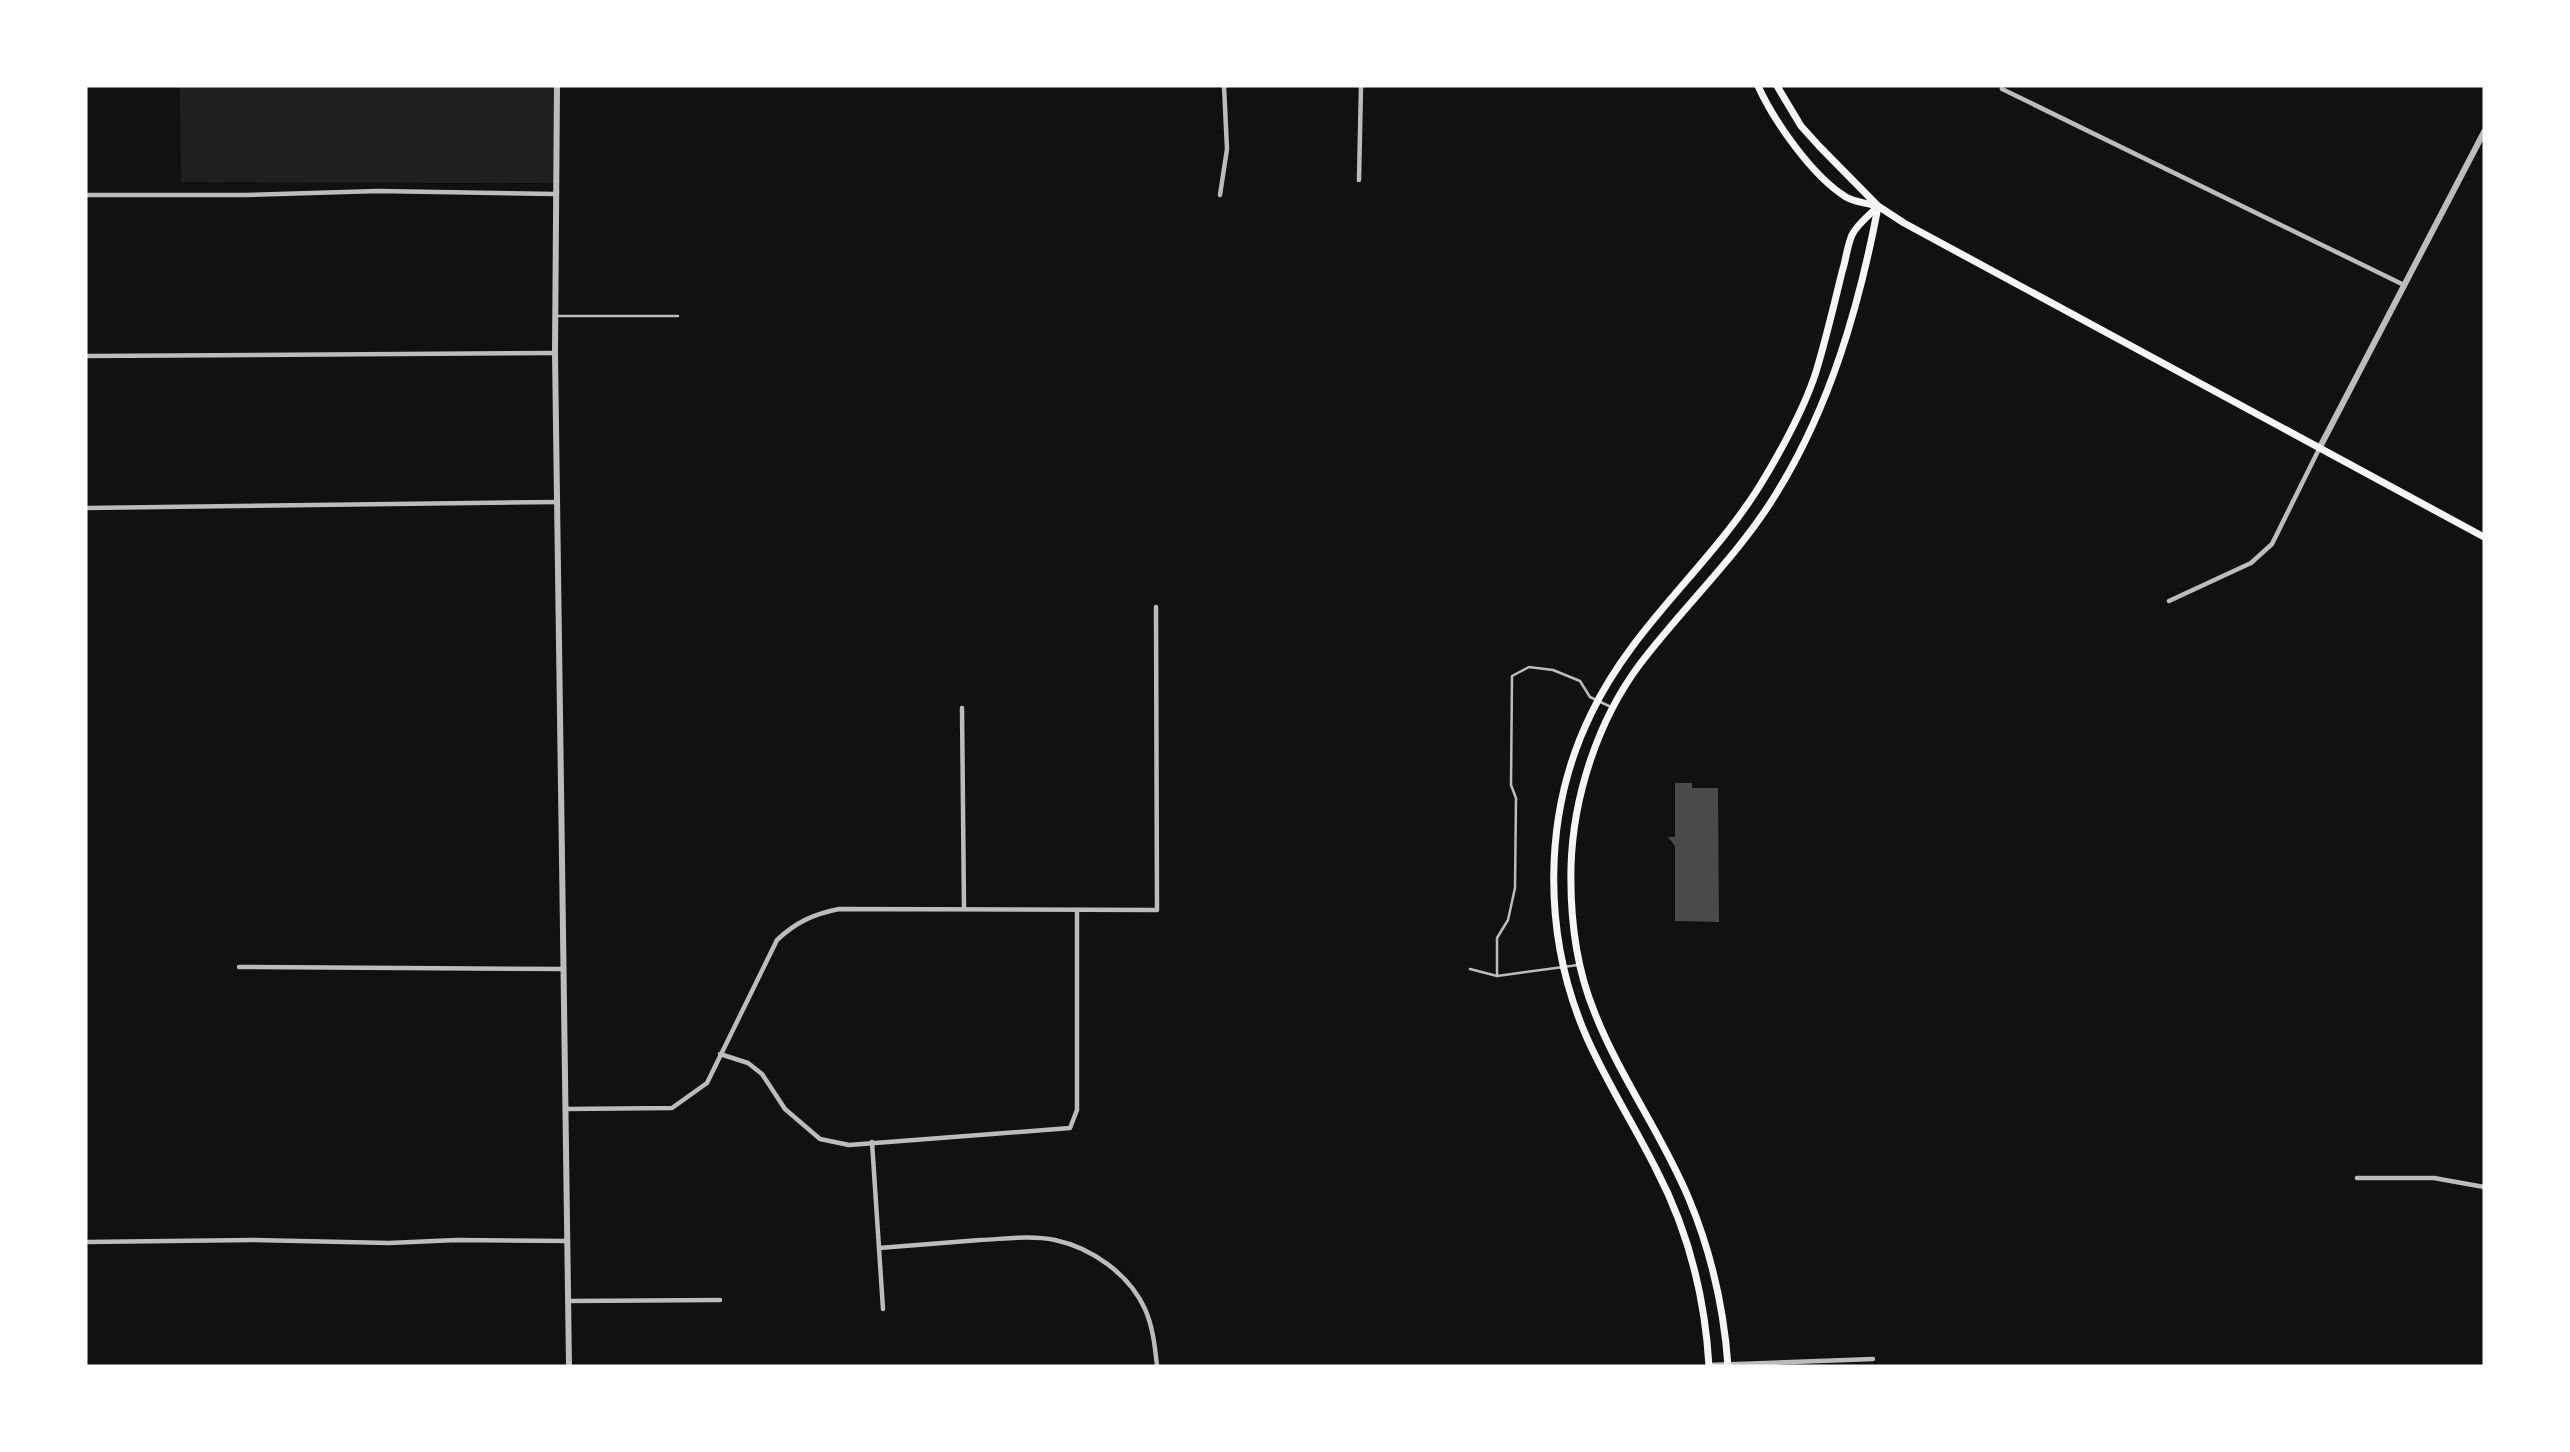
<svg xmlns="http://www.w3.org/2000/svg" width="2570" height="1452" font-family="'Noto Serif',serif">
  <rect width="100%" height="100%" fill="#111"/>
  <polygon fill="#202020" points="180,86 556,86 555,183 181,182"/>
  <polygon fill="#4a4a4a" points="1675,783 1692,783 1692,788 1718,788 1719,922 1675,921 1675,846 1668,837 1675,837"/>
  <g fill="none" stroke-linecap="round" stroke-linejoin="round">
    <g stroke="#bcbcbc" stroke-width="2.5">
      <polyline points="555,316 678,316"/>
      <polyline points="1470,969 1497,976 1578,965"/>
      <polyline points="1497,976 1497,938 1508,920 1515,888 1516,798 1511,785 1512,676 1529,667 1553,670 1580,681 1590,697 1611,707"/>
    </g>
    <g stroke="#bcbcbc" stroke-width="4.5">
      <polyline points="2002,89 2404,285"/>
      <polyline points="1359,180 1361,86"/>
      <polyline points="86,195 245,195 378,191 555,194"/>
      <polyline points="1220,195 1227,149 1224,86"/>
      <polyline points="86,356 555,353"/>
      <polyline points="86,508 557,502"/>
      <polyline points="2169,601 2251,563 2272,544 2320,447"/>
      <polyline points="962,708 964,908"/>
      <polyline points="239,967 564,969"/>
      <polyline points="720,1054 748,1063 762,1074 785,1109 820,1139 849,1145 1070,1128 1077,1110 1077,910"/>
      <path d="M565,1109L672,1108L707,1083L777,940C796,922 814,914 839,909L1157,910L1156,607"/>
      <polyline points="872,1142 883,1309"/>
      <polyline points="2357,1178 2434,1178 2484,1187"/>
      <polyline points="86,1242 252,1240 389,1243 457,1240 567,1241"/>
      <path d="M879,1248C913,1245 946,1243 980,1240C1005,1239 1030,1235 1055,1240C1092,1248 1129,1274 1145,1309C1153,1327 1155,1347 1157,1366"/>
      <polyline points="568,1301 720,1300"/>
      <polyline points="1709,1365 1873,1359"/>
    </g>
    <g stroke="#bcbcbc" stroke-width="6">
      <polyline points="557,86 555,353 569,1366"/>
      <polyline points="2320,447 2484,132"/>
    </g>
    <g stroke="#f5f5f5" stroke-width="7">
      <path d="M1758,86C1774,121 1812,176 1846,197C1854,202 1867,203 1877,206"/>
      <polyline points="1777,86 1801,126 1819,146 1878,206 1904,223 2484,537"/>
      <path d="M1709,1366C1705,1298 1688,1230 1656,1169C1634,1125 1607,1083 1587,1038C1542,936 1542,814 1591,714C1632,627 1709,567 1759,487C1781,451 1803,412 1816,372C1826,339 1834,305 1842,272C1846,260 1847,246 1852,235C1857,224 1870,215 1878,206"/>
      <path d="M1728,1366C1724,1309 1711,1252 1689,1199C1662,1134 1619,1076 1594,1011C1576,967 1570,914 1571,867C1573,796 1598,720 1640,664C1684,606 1738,556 1776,494C1830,407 1859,307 1878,207"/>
    </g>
  </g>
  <rect width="2570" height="1452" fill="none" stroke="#ffffff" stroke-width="175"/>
</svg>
